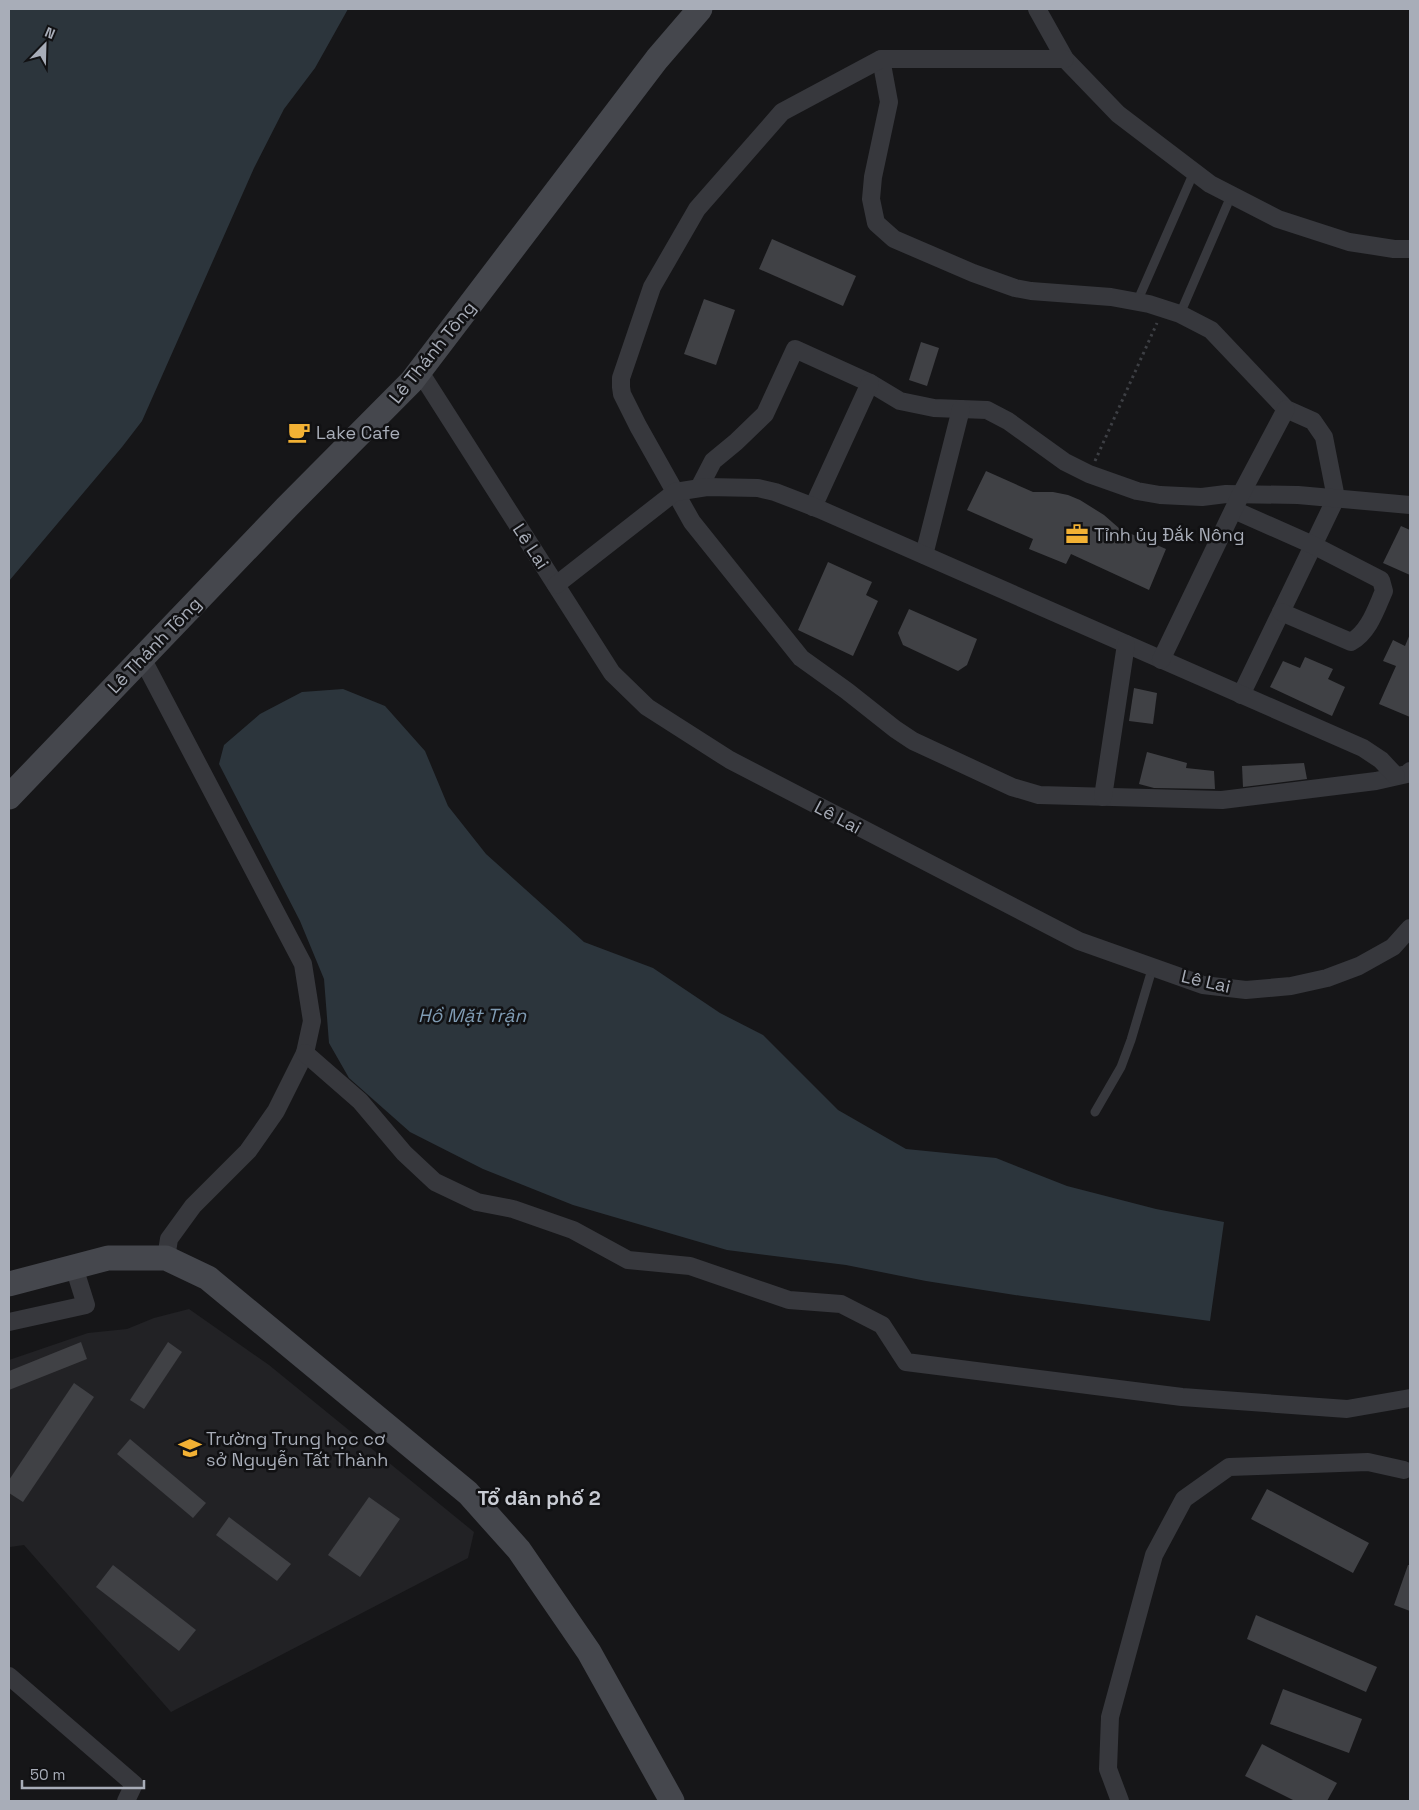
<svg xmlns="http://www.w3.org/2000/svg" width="1419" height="1810" font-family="'Space Grotesk',sans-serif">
  <rect width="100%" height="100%" fill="#161618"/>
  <polygon fill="#222225" points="189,1309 269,1365 474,1532 468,1558 171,1712 24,1545 10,1547 9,1546 9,1360 88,1333 127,1329 154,1318"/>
  <g fill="#2c353c">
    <polygon points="9,9 348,9 315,68 284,109 254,168 142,421 122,447 9,581"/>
    <polygon points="343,689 385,706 425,751 448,806 486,854 584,942 653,968 720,1013 763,1035 838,1110 906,1149 996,1158 1067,1186 1156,1209 1224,1222 1210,1321 1022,1296 926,1281 846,1265 727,1250 573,1205 483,1169 410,1132 349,1078 329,1043 324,979 300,921 219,764 224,745 260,714 302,692"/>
  </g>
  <g fill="#404145">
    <polygon points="772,239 856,276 843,306 759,269"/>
    <polygon points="704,299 735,310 716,365 684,354"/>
    <polygon points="921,342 939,348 927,386 909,380"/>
    <polygon points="986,471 1033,492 1053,492 1068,495 1080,500 1104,515 1120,529 1166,549 1149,590 1071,554 1066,564 1029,549 1033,539 967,510"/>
    <polygon points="1401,526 1410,530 1410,575 1383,563"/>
    <polygon points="828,562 872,582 866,595 878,601 853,656 798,630"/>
    <polygon points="909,609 977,639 967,665 958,671 903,645 898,633"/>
    <polygon points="1410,634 1410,717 1379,704 1396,666 1383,661 1393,640 1405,646"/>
    <polygon points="1305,657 1333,669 1328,679 1345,687 1332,716 1270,687 1283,661 1300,668"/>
    <polygon points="1134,688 1157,693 1153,724 1129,721"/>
    <polygon points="1147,752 1187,763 1186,768 1214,771 1215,789 1154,788 1139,784"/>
    <polygon points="1304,763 1307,779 1243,787 1242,766"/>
    <polygon points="81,1342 87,1359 9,1390 9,1371"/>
    <polygon points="168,1342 182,1352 144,1409 130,1400"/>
    <polygon points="74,1383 94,1397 23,1502 9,1493 9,1480"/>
    <polygon points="130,1439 206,1503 193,1518 117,1454"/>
    <polygon points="1267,1489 1369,1543 1353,1573 1251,1519"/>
    <polygon points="369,1497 400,1519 360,1577 328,1555"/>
    <polygon points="229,1517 291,1564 277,1581 216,1535"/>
    <polygon points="113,1565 196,1630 179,1651 96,1587"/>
    <polygon points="1408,1565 1410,1565 1410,1611 1394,1605"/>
    <polygon points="1256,1615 1377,1667 1366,1692 1247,1639"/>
    <polygon points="1283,1689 1362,1719 1349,1753 1270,1724"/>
    <polygon points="1262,1744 1337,1783 1327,1801 1295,1801 1245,1776"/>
  </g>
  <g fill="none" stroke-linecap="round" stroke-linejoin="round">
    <polyline stroke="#3d3f44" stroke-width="3" stroke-dasharray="2.5 4" stroke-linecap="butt" points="1095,461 1157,323"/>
    <g stroke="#37383d" stroke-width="9">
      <polyline points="1137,302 1194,172"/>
      <polyline points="1180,314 1231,196"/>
      <polyline points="1095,1112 1121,1067 1131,1040 1153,966"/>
    </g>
    <g stroke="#37383d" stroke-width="18">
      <polyline points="1037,9 1065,59 1118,114 1210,184 1278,219 1349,242 1394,249 1410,249"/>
      <polyline points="881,59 889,102 873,177 871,199 876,223 894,239 973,273 1015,288 1031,291 1111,297 1149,304 1180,314 1211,330 1286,409 1313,421 1324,437 1336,498 1241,695"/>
      <polyline points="1065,59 881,59 782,112 697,209 652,287 621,378 621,387 622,394 638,426 692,522 801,658 847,691 895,729 913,741 1012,787 1039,795 1222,800 1376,781 1407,774 1410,771"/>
      <polyline points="420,372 612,673 647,707 730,760 1079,941 1203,985 1246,990 1291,986 1327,978 1359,966 1393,947 1410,928"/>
      <polyline points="699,488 713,461 736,442 765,414 795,349 870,383 900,401 934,408 987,410 1008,421 1065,462 1089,474 1137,491 1160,495 1202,497 1226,494 1298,495 1410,505"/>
      <polyline points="813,507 870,383"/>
      <path d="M1234,510L1313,545L1381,580L1384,591C1376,609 1369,632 1351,642L1281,612"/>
      <polyline points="924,555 961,409"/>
      <polyline points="556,585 675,492 707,487 758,488 775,492 819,509 1363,748 1381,760 1396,776"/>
      <polyline points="142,658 303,964 312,1021 305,1053 276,1111 248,1151 193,1206 169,1239 166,1258"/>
      <polyline points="1161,660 1241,494 1286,409"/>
      <polyline points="1103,797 1126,644"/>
      <polyline points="305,1053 360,1101 404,1153 435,1182 477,1202 513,1209 573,1230 628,1260 690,1266 789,1300 841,1304 882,1325 906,1362 1182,1397 1347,1409 1410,1398"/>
      <polyline points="9,1322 86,1305 74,1267"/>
      <polyline points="9,1676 134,1784 126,1801"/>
      <polyline points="1120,1801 1108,1769 1110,1717 1154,1555 1184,1499 1229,1467 1368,1462 1404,1470"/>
    </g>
    <g stroke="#45474d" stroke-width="25">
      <polyline points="9,797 286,508 412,381 657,59 700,9"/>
      <polyline points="9,1284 108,1258 166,1258 208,1278 468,1493 519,1550 589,1652 672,1801"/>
    </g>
  </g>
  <defs>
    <symbol id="cafe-bare" viewBox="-9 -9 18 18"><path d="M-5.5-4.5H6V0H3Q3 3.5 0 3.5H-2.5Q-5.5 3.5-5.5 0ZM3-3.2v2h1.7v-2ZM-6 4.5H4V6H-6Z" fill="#f2b134" stroke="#111113" stroke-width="2.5" paint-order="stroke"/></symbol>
    <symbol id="office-bare" viewBox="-9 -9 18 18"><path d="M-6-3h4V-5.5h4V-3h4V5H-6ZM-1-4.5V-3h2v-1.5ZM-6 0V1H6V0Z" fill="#f2b134" stroke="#111113" stroke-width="2.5" paint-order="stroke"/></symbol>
    <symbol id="school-bare" viewBox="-9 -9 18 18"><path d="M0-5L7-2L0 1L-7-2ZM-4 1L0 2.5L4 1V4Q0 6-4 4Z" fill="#f2b134" stroke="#111113" stroke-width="2.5" paint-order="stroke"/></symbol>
  </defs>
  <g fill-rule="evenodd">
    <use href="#cafe-bare" x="283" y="416" width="32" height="32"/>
    <use href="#office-bare" x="1061" y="518" width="32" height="32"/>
    <use href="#school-bare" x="174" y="1432" width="32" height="32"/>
  </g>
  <g text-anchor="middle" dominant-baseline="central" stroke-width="5" stroke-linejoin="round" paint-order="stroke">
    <g font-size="18" fill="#a8adb8" stroke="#111113">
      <text transform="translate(432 352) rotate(-51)">Lê Thánh Tông</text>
      <text transform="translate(531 546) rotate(57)">Lê Lai</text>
      <text transform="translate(154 645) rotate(-46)">Lê Thánh Tông</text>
      <text transform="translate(838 817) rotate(28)">Lê Lai</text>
      <text transform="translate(1206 981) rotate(13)">Lê Lai</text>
    </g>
    <g font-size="18" fill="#a8adb8" stroke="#111113" text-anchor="start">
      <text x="316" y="432">Lake Cafe</text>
      <text x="1094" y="534">Tỉnh ủy Đắk Nông</text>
      <text x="206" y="1438">Trường Trung học cơ<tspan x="206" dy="21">sở Nguyễn Tất Thành</tspan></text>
    </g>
    <g font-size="19" font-style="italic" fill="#7f9bb3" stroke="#111113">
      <text x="472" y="1015">Hồ Mặt Trận</text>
    </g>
    <g font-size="20" font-weight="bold" fill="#c9ccd4" stroke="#111113">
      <text x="539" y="1498">Tổ dân phố 2</text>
    </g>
  </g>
  <rect width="1419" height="1810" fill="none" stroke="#a8adb8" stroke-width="20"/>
  <g transform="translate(45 45) rotate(23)" stroke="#111113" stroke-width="4" paint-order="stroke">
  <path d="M0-4L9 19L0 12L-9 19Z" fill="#a8adb8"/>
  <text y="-8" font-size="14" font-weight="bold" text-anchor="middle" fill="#a8adb8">N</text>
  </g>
  <path d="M22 1780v8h122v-8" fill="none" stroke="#a8adb8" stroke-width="2.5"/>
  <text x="30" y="1780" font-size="15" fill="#a8adb8" stroke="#111113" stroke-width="4" paint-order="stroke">50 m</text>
</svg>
